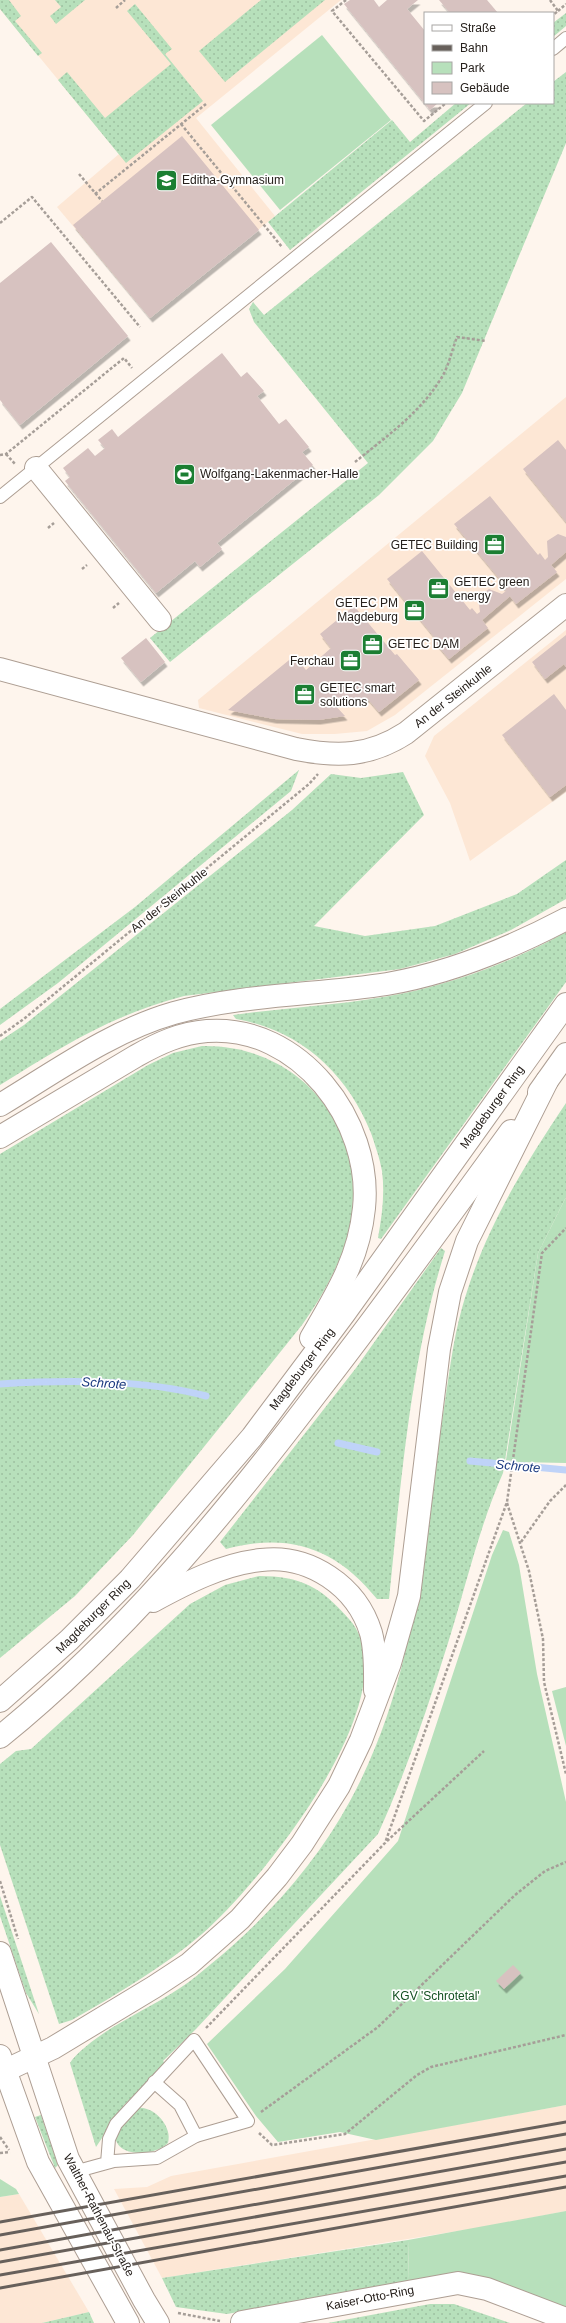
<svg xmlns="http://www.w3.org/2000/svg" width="566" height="2323" font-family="Helvetica,sans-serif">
  <defs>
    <pattern id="grass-dots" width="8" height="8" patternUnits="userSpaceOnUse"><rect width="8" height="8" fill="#b7e0bb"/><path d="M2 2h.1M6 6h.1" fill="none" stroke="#9dc0a0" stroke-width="1.8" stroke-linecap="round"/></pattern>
    <filter id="shadow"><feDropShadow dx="2.5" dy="4.5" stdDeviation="0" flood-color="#0004"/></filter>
  </defs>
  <rect width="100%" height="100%" fill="#fef5ed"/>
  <g fill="#fde7d5">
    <polygon points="0,0 341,0 196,118 275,216 150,318 57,207 119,154 0,9"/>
    <polygon points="566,397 566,579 395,715 367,731 335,734 302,734 199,708 198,700"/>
    <polygon points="566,630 566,792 470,861 450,803 425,756 434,736"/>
    <polygon points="566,2105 566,2211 483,2227 162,2278 114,2189 147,2187 171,2176"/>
    <polygon points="19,2194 89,2312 42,2323 0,2323 0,2197"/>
  </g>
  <g fill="url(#grass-dots)">
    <polygon points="0,0 9,0 21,16 15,21 42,53 38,56 0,9"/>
    <polygon points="55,0 85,0 56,24 50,16 61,7"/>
    <polygon points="261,0 325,0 225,82 199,51"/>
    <polygon points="135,4 172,49 165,54 203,101 126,163 58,80 67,72 105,118 171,64 127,11"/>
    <polygon points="566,13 566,26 553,37 553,23"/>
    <polygon points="566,72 566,143 462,393 433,441 379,495 170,662 150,638 368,463 254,322 249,309 253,302 264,315 527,103 553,103 553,82"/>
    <polygon points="456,103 471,103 290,250 268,222 392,120 410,142"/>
    <polygon points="299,770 291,791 58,983 0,1025 0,1009 135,907"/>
    <path d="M403,772L424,815L314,926L365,936L435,926L517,894L566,860V899L511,930L455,954L400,969L184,996C114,1014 61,1047 0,1085V1041L24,1025L292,810L331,774L361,778Z"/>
    <path d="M566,932V982L381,1239L378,1238C382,1216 385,1194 382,1171C380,1159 375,1145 371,1133C347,1073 300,1030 236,1019L233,1015C290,1007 348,1005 405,993C461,981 516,960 566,932Z"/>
    <path d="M202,1046C297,1044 366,1124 351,1219C344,1259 325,1292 302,1325L133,1535L75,1596L0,1658V1154L148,1065L173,1053Z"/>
    <path d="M566,1103V1197L538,1253L503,1473C479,1527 466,1586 448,1643C428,1707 406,1772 378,1834L196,2029L163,2061L166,2064L124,2105L96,2147L70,2063L72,2060C99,2029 146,2011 180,1988C191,1981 201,1972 211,1964C266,1919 316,1864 350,1801C418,1676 422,1545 444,1408C449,1375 453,1340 462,1308C484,1230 522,1169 566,1103Z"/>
    <path d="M441,1248L445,1251C410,1363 401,1482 389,1599H377C336,1548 289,1532 226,1549L220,1542L356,1368Z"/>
    <path d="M259,1576C301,1576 321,1587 349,1619C415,1693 259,1885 202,1934C162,1968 117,1994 72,2020L59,2024L0,1845V1764L16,1751L31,1749L190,1604L225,1585Z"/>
    <polygon points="0,1896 39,2014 26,1993 0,1916"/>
    <path d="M138,2108C154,2106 173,2127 168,2143C152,2159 106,2157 117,2127C120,2120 132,2113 138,2108Z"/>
    <polygon points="41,2115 58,2165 55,2168 35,2117"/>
    <polygon points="408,2240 409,2281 227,2314 176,2307 162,2278"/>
    <polygon points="430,2304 454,2304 510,2323 328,2323"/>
    <polygon points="89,2312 94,2323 42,2323"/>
  </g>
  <g fill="#b7e0bb">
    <polygon points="322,35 391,120 280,210 211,125"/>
    <polygon points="566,1197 566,1463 517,1462 506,1460 538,1253"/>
    <polygon points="503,1530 509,1532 519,1565 537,1674 566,1802 566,2105 376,2140 340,2132 278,2142 256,2116 207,2044 285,1969 398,1841 492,1555"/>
    <polygon points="566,1687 566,1746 552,1691"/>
    <polygon points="0,2179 16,2189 19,2194 0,2197"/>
    <polygon points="566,2211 566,2311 409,2281 408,2240"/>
  </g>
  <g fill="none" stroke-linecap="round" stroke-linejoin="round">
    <g stroke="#bfd3f8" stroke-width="7">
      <path d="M0,1384C66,1380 142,1379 206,1396"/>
      <polyline points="338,1443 377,1452"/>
      <polyline points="470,1461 566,1470"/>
    </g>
  </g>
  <g fill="#d7c2c0" filter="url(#shadow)">
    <polygon points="350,0 374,0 379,7 387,0 418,0 407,9 425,31 425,103 438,103 430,110 344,4"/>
    <polygon points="439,0 487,0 498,13 450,13"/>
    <polygon points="182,136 259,230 150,318 73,225"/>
    <polygon points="51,242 128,336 20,425 0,400 0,283"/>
    <polygon points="222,353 241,377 247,372 264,391 257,396 279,424 286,419 309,447 302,452 313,465 217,543 222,549 200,567 195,561 156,593 65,481 70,477 63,468 88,448 95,456 105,448 98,440 112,429 118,437"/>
    <polygon points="558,440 566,450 566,522 523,469"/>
    <polygon points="490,496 538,555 540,553 545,560 548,557 547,541 558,534 566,537 566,552 551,565 557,572 516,604 510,596 482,620 488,628 449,659 433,640 435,638 387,579 422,551 470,610 472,608 477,614 480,612 478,597 489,589 502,594 506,591 501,585 503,583 454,524"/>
    <polygon points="354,606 395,655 397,654 419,680 379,712 367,698 333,703 345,716 318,720 274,719 228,710 294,656 306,670 331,648 320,634"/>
    <polygon points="566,635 566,667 564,664 545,679 532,662"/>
    <polygon points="146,638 165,662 141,682 121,658"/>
    <polygon points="554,694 566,710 566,785 550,797 502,735"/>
    <polygon points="513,1965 521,1973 504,1989 496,1981"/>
  </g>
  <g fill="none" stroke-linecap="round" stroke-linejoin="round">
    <defs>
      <g id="lane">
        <polyline points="553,49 566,38"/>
        <polyline points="0,497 486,103"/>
        <polyline points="154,2082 180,2105 196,2136"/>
        <polyline points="74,2172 114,2161 157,2158 196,2136 248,2121 194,2040 116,2124 109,2139 107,2163"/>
      </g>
      <g id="street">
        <polyline points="36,468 160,620"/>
        <path d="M0,669L296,749C337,757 369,757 406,733L566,605"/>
        <polyline points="242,2322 458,2283 487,2289 566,2319"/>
      </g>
      <g id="primary">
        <polyline points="0,1953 68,2159 144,2300 158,2323"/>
        <polyline points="0,2056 38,2162 128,2323"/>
      </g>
      <g id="highway">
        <polyline points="539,1092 566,1054"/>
        <path d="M0,1105C55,1072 111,1031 174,1013C243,994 317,995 387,984C451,973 509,949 566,919"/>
        <path d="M0,1137L136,1056C159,1043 181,1033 207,1031C299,1024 373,1121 364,1208C359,1259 336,1295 311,1338"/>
        <path d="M153,1601C186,1583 223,1564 261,1560C309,1554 357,1586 371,1633C376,1652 375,1671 375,1690"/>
        <polyline points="0,1701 69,1640 130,1579 252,1437 344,1314 566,1004"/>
        <path d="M0,1737C122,1638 222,1518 316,1394C383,1308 447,1219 511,1131"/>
        <polyline points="0,2073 53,2048 154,1987 189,1964 240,1919 277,1877 302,1844 339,1786 361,1740 390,1663 409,1596 439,1349 450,1292 467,1241 547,1081"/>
      </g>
    </defs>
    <use href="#lane" stroke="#ad9e93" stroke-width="14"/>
    <use href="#street" stroke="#ad9e93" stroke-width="24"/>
    <use href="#primary" stroke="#ad9e93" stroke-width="24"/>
    <use href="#highway" stroke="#ad9e93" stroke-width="24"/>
    <g stroke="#a69e98" stroke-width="2.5" stroke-dasharray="3 2" stroke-linecap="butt">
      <polyline points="346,0 332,11 424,121 446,103"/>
      <polyline points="550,0 558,11 553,15"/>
      <polyline points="116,8 125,0"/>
      <polyline points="558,11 566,4"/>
      <polyline points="181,124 282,247"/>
      <polyline points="79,174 102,201"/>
      <polyline points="95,194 206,104"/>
      <polyline points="0,223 32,197 140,327"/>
      <polyline points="6,454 15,464"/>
      <polyline points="0,455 6,454 124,358 132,368"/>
      <path d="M355,462C386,437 421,412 442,377C449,365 452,350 457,337L486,341"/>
      <polyline points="48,528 54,523"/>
      <polyline points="82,569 87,565"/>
      <polyline points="113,608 119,603"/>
      <polyline points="0,1036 25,1018 309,784 318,774"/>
      <polyline points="507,1503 529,1571 543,1639 544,1682 566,1774"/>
      <polyline points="521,1542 550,1501 566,1485"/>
      <polyline points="387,1841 484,1751"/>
      <polyline points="0,1881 18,1939"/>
      <polyline points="206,2028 385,1843 507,1502 542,1253 566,1228"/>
      <polyline points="261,2112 378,2027 515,1895 545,1871 566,1862"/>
      <polyline points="259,2133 272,2145 345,2134 417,2075 431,2067 566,2035"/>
      <polyline points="0,2137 9,2150"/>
      <polyline points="0,2153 10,2152"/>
      <polyline points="178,2313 220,2321"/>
    </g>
    <use href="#lane" stroke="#fff" stroke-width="12"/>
    <use href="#street" stroke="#fff" stroke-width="22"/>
    <use href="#primary" stroke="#fff" stroke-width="22"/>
    <use href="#highway" stroke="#fff" stroke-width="22"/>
    <g stroke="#67605b" stroke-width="3">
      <polyline points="0,2222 566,2122"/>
      <polyline points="0,2235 566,2134"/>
      <polyline points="0,2250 566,2149"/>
      <polyline points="0,2262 566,2162"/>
      <polyline points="0,2275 566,2176"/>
      <polyline points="0,2288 566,2187"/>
    </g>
  </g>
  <defs>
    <symbol id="school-square" viewBox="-11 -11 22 22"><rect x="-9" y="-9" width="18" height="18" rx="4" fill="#1b7e32" stroke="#fff"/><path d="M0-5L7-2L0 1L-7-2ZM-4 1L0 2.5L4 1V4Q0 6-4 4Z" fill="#fff"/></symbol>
    <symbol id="stadium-square" viewBox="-11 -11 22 22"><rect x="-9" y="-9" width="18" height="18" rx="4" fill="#1b7e32" stroke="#fff"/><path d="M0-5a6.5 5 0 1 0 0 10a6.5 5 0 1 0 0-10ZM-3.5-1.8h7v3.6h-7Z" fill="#fff"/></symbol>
    <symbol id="office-square" viewBox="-11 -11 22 22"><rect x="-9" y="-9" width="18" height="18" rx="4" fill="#1b7e32" stroke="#fff"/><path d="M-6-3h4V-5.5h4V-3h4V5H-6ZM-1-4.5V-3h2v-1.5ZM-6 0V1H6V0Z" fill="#fff"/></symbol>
  </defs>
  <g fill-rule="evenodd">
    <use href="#school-square" x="154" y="168" width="25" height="25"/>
    <use href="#stadium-square" x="172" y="462" width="25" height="25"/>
    <use href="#office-square" x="482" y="532" width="25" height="25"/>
    <use href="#office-square" x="426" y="576" width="25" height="25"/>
    <use href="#office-square" x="402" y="598" width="25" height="25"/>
    <use href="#office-square" x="360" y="632" width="25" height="25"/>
    <use href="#office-square" x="338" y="648" width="25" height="25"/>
    <use href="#office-square" x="292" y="682" width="25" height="25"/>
  </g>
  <g text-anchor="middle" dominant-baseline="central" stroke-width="3.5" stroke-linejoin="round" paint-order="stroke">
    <g font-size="12" fill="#26201c" stroke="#fff" text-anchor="start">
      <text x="182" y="180">Editha-Gymnasium</text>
      <text x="200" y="474">Wolfgang-Lakenmacher-Halle</text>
      <text x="478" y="545" text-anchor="end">GETEC Building</text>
      <text x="454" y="582">GETEC green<tspan x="454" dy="14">energy</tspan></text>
      <text x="398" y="603" text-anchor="end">GETEC PM<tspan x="398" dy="14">Magdeburg</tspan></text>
      <text x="388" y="644">GETEC DAM</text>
      <text x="334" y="661" text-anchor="end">Ferchau</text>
      <text x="320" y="688">GETEC smart<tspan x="320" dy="14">solutions</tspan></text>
    </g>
    <g font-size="12" fill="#26201c" stroke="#fff">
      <text transform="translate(453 696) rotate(-38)">An der Steinkuhle</text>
      <text transform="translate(169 900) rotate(-39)">An der Steinkuhle</text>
      <text transform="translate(492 1107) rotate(-54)">Magdeburger Ring</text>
      <text transform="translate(302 1369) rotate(-53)">Magdeburger Ring</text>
      <text transform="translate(93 1616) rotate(-45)">Magdeburger Ring</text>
      <text transform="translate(99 2215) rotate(62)">Walther-Rathenau-Straße</text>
      <text transform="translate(370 2298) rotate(-11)">Kaiser-Otto-Ring</text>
    </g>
    <g font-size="12" fill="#125021" stroke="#fff">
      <text x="436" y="1996">KGV 'Schrotetal'</text>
    </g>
    <g font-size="13" font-style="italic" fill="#1a397f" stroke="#fff">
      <text transform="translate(104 1383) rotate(4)">Schrote</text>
      <text transform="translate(518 1466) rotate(5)">Schrote</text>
    </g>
  </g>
  <rect x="424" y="12" width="130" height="92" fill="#ffffff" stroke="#a8a6a4"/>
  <rect x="432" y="25" width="20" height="6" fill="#ffffff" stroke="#a8a6a4"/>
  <text x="460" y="32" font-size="12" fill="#26201c">Straße</text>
  <rect x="432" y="45" width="20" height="6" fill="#67605b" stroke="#a8a6a4"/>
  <text x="460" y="52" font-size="12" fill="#26201c">Bahn</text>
  <rect x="432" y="62" width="20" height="12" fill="#b7e0bb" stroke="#a8a6a4"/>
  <text x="460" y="72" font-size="12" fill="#26201c">Park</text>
  <rect x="432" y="82" width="20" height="12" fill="#d7c2c0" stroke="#a8a6a4"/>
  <text x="460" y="92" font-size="12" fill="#26201c">Gebäude</text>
</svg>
